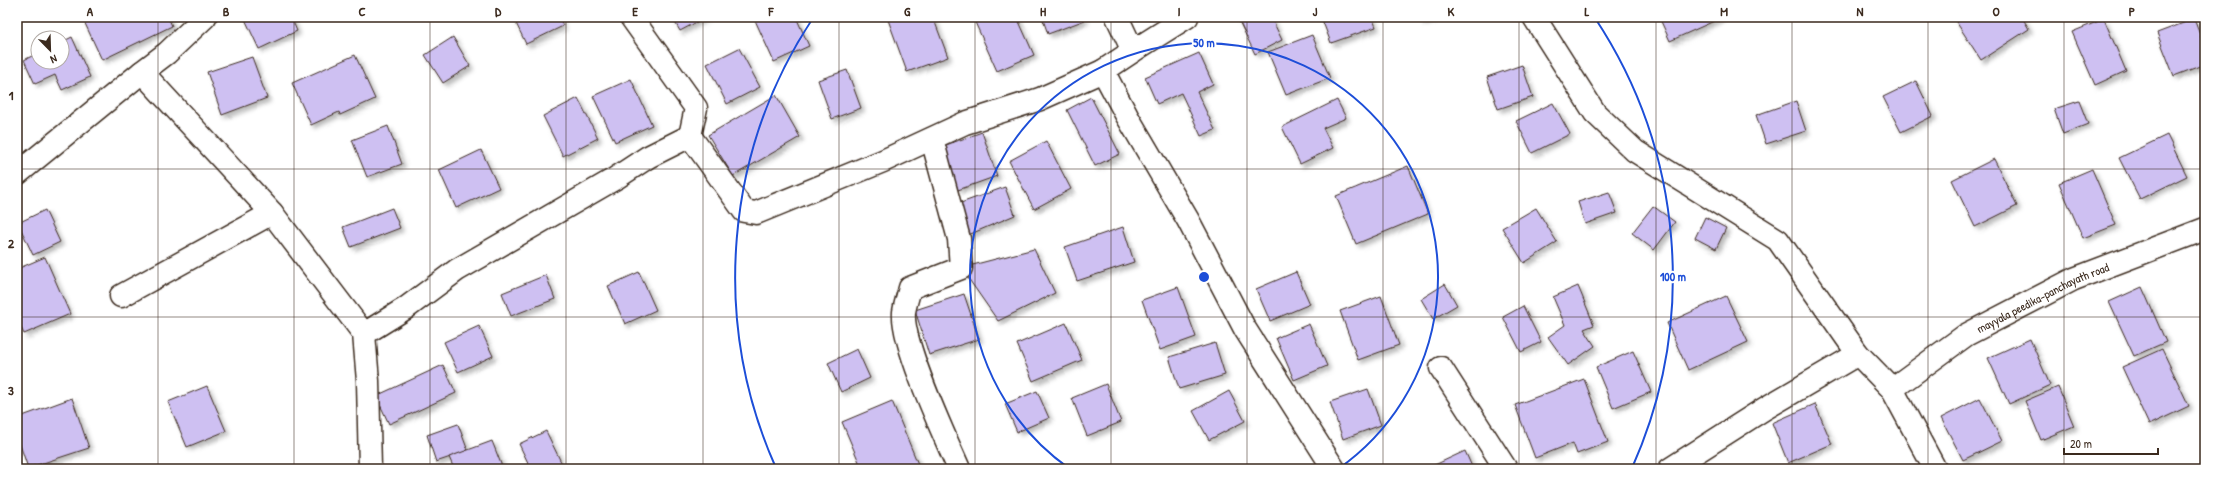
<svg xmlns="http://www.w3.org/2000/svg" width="2222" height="486" font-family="'Patrick Hand',sans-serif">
  <defs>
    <filter id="shadow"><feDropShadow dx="3.5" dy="3.5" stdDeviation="2" flood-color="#0004"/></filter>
  </defs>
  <rect width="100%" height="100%" fill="#fff"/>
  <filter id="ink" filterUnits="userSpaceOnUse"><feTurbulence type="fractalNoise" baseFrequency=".025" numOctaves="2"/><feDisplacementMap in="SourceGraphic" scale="8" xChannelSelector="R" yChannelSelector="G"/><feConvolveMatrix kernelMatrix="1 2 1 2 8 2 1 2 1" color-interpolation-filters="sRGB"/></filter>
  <g filter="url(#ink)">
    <g fill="#cec0f2" stroke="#3b2a1e" filter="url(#shadow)">
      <polygon points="82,17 168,17 172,26 102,60"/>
      <polygon points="244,17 291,17 297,31 259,49"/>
      <polygon points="513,17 559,17 563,26 526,44"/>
      <polygon points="672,17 706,17 680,31"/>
      <polygon points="796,17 809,46 774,62 754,18"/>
      <polygon points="887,17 933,17 948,57 907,72"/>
      <polygon points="980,17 1017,17 1034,55 997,71 974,20"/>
      <polygon points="1042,17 1084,17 1085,20 1048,34"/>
      <polygon points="1237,17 1271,17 1282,40 1255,54"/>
      <polygon points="1321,17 1372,17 1376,27 1331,43"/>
      <polygon points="1420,17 1434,17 1422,22"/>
      <polygon points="1659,17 1723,17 1670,41"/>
      <polygon points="1953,17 2022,17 2029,29 1981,60"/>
      <polygon points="2104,19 2126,71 2095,85 2072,32"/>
      <polygon points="2194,19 2205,48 2205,64 2174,76 2157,33"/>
      <polygon points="1312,35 1330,78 1286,95 1268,52"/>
      <polygon points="72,37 90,77 62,90 55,75 35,84 24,60 38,53 38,62 62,62 62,42"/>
      <polygon points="453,37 470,66 443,83 425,55"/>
      <polygon points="739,48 760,87 727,104 707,64"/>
      <polygon points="1199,53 1213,84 1197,92 1215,130 1201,136 1181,93 1157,104 1145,77"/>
      <polygon points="355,55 375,99 340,115 339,112 311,125 292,83"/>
      <polygon points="252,57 267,98 222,115 207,72"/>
      <polygon points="1522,65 1533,97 1498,109 1487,77"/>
      <polygon points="847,70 861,108 832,119 818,80"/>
      <polygon points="631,79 652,125 615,142 593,96"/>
      <polygon points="1916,81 1933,116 1901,132 1883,97"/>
      <polygon points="776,95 800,137 733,176 708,135"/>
      <polygon points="1091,97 1120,154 1095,166 1067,110"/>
      <polygon points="578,98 598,138 563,156 543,116"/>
      <polygon points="1337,100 1346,118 1323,128 1333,148 1300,164 1282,127"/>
      <polygon points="1796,101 1806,131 1766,144 1756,115"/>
      <polygon points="2079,101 2088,124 2063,134 2054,109"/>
      <polygon points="1553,103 1570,134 1532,153 1516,121"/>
      <polygon points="388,126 402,164 367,177 352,140"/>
      <polygon points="982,132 997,176 958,190 943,146"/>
      <polygon points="2167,135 2187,176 2140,199 2119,158"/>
      <polygon points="1046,141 1071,189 1034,209 1009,161"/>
      <polygon points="481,150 499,188 456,208 439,170"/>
      <polygon points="1994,159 2017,206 1975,227 1952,180"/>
      <polygon points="1408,166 1428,214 1356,244 1336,196"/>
      <polygon points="2092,169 2116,225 2083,238 2059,183"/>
      <polygon points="1005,187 1015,215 959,239 958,204"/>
      <polygon points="1609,192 1617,213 1585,224 1578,202"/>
      <polygon points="1653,206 1675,222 1654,250 1632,233"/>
      <polygon points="392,208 400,228 351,247 343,227"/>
      <polygon points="1536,208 1557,242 1524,263 1502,228"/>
      <polygon points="45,210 60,242 33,255 18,223"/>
      <polygon points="1705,217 1726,228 1716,249 1695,238"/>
      <polygon points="1123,227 1134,262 1077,281 1065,247"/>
      <polygon points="1034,249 1055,293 998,321 961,268"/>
      <polygon points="45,257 70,314 24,334 17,319 17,269"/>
      <polygon points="639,272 656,310 625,324 608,286"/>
      <polygon points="1296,272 1310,304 1270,321 1256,289"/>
      <polygon points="546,275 555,299 511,316 502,293"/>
      <polygon points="1445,284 1457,305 1433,319 1421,299"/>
      <polygon points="1578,286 1594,325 1584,329 1595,346 1568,365 1548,337 1565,325 1553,297"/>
      <polygon points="1178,287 1196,337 1160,350 1142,300"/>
      <polygon points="2142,287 2166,342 2134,356 2109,302"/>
      <polygon points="964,294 979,339 929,355 915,310"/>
      <polygon points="1381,296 1399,345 1358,360 1340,311"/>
      <polygon points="1726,296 1748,342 1688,370 1667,323"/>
      <polygon points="1523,306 1541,342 1521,352 1503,317"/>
      <polygon points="1066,323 1082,360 1033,381 1017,344"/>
      <polygon points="1309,324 1327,366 1294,380 1276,338"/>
      <polygon points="479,326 493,356 458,372 444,342"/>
      <polygon points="2030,339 2050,385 2009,404 1988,358"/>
      <polygon points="1215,343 1225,375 1179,389 1169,357"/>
      <polygon points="857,349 870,378 841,392 828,363"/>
      <polygon points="2162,349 2189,406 2149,425 2122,367"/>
      <polygon points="1633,351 1651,392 1613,408 1596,367"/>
      <polygon points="443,365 456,393 389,424 376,396"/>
      <polygon points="1584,379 1608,442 1577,454 1573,443 1535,458 1515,405"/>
      <polygon points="1106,384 1121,422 1087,436 1072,398"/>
      <polygon points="207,386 226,431 187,447 168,402"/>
      <polygon points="2058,387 2074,426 2041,440 2025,401"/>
      <polygon points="1368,389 1381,425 1343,439 1330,402"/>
      <polygon points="1037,391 1049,418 1017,432 1005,404"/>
      <polygon points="1229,391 1245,421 1209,440 1193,411"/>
      <polygon points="72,398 89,448 28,468 17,436 17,418"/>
      <polygon points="1980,398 2002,441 1963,460 1941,418"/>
      <polygon points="892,401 920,469 862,469 842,422"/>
      <polygon points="1815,404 1832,444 1788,463 1772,423"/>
      <polygon points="458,424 468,451 436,462 427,435"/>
      <polygon points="546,431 562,464 552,469 531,469 519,444"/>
      <polygon points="492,441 503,469 454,469 449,457"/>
      <polygon points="1465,451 1473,469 1426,469"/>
    </g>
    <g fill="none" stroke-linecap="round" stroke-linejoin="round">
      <defs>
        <g id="street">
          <polyline points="205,17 167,53 142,72 272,213 364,334 368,381 370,469"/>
          <polyline points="631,17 696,108 690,136"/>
          <polyline points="1117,17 1133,51 1103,71 1127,116 1188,220 1245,329 1334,469"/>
          <polyline points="1534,17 1595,113 1635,151 1778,240 1858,354 1892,389 1935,469"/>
          <polyline points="1133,51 1187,17"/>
          <path d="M932,139L959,239L961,268L910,288C908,296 905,305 904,312C901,343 945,437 959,469"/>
          <polyline points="17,174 142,72"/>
          <polyline points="121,296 272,213"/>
          <polyline points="364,334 406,308 457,270 616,178 648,157 690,136 744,211 756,213 883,161 965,123 1040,99 1103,71"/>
          <polyline points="1441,368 1506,469"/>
          <path id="s1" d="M1892,389L1966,335L2074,279L2205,229"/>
          <polyline points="1670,469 1764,409 1858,354"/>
        </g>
      </defs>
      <use href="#street" stroke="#3b2a1e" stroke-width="25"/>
      <use href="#street" stroke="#fff" stroke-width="22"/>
    </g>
  </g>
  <path fill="none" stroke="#3b2a1e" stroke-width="1" stroke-opacity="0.55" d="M158,17V469M294,17V469M430,17V469M566,17V469M703,17V469M839,17V469M975,17V469M1111,17V469M1247,17V469M1383,17V469M1519,17V469M1656,17V469M1792,17V469M1928,17V469M2064,17V469M17,169H2205M17,317H2205"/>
  <g fill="none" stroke="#1d4ed8" stroke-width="2">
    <path d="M1070 469A234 234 0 1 1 1338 469"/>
    <path d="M776 468A469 469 0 0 1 813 18M1595 18A469 469 0 0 1 1632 468"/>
  </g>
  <g text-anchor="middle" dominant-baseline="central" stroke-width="4" stroke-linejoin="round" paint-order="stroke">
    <g font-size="12" fill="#3b2a1e" stroke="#fff">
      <text stroke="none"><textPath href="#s1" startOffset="177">mayyala peedika-panchayath road</textPath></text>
    </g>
  </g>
  <circle cx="1204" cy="277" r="6" fill="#1d4ed8" stroke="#fff" stroke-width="2"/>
  <g font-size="12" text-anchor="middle" font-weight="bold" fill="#1d4ed8" stroke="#fff" stroke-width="4" stroke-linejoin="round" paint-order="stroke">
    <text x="1204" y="47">50 m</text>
    <text x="1673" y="281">100 m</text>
  </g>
  <rect width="2222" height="486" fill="none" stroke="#fff" stroke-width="44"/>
  <g transform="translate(50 50) rotate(157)"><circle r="19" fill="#ffffff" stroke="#b1aaa5"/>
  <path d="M0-3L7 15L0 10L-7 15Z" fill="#3b2a1e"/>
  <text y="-6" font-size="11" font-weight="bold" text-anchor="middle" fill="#3b2a1e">N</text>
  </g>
  <path d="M2064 448v6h94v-6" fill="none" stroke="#3b2a1e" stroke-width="2"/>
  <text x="2070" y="448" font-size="12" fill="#3b2a1e" stroke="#ffffff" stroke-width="3" paint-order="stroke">20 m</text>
  <rect x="22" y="22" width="2178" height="442" fill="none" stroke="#3b2a1e" stroke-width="1.5"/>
  <g font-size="13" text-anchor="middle" font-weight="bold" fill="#3b2a1e">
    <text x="90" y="16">A</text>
    <text x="226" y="16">B</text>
    <text x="362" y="16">C</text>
    <text x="498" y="16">D</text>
    <text x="635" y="16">E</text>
    <text x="771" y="16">F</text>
    <text x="907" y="16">G</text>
    <text x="1043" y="16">H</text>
    <text x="1179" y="16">I</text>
    <text x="1315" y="16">J</text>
    <text x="1451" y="16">K</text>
    <text x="1587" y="16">L</text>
    <text x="1724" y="16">M</text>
    <text x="1860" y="16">N</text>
    <text x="1996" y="16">O</text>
    <text x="2132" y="16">P</text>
    <text x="11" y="100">1</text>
    <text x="11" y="248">2</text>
    <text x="11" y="395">3</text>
  </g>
</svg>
